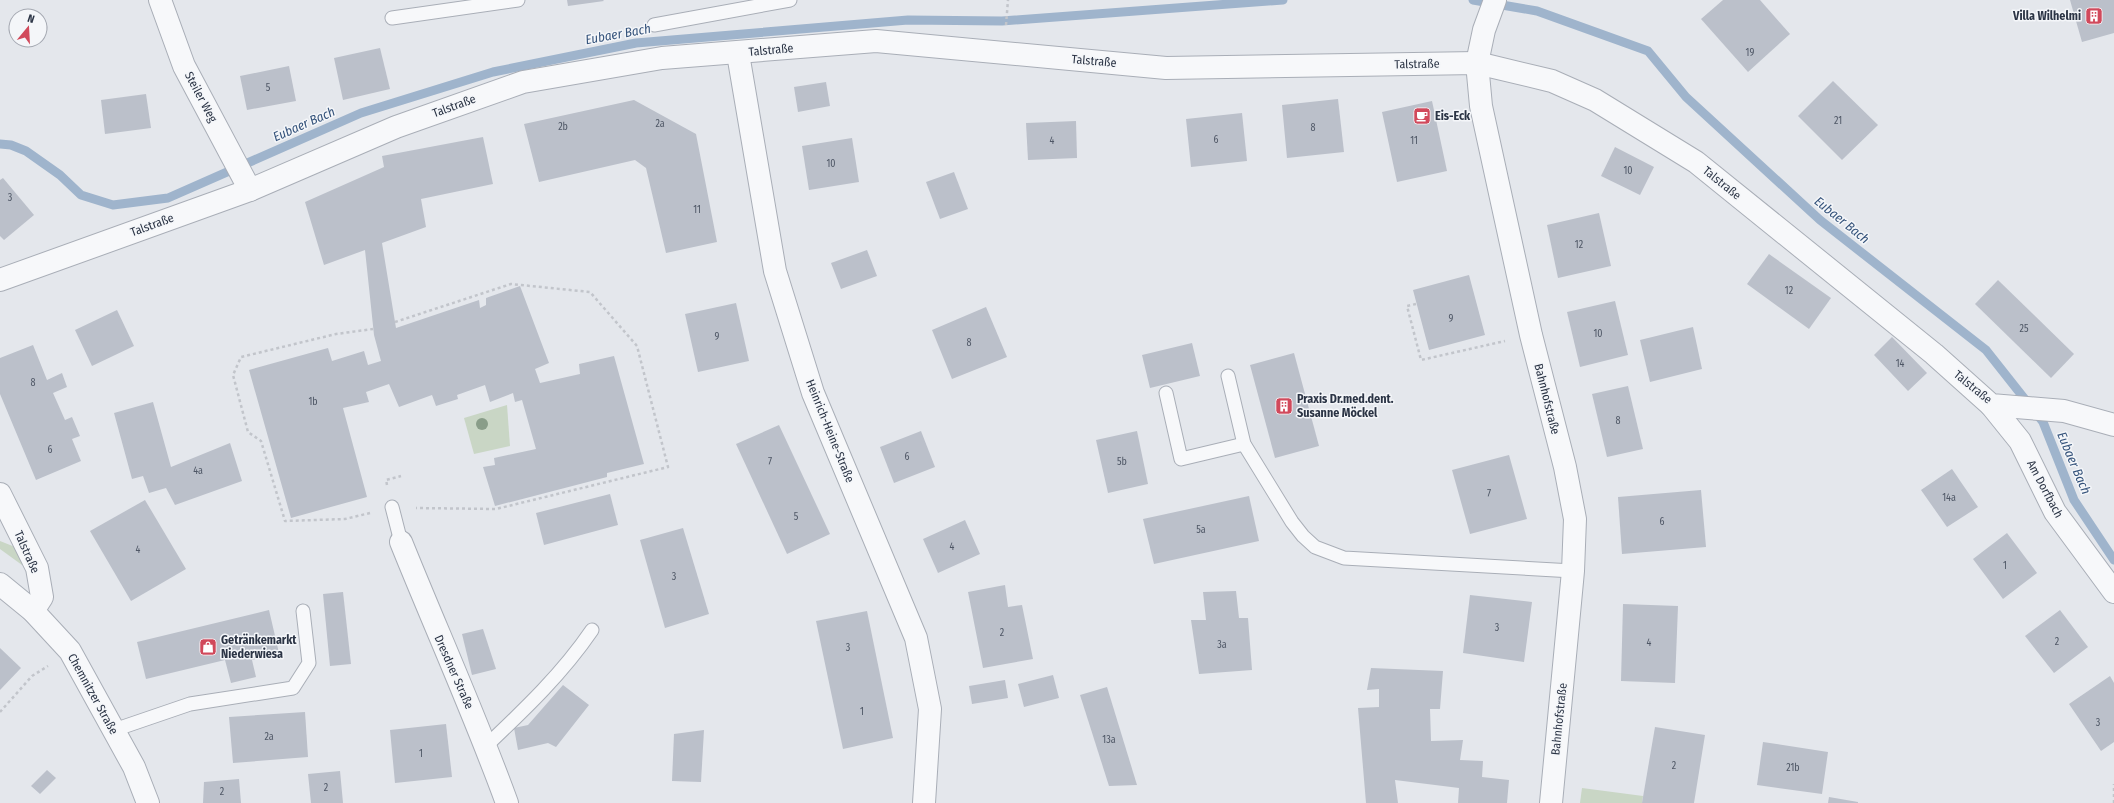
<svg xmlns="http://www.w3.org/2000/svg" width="2114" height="803" font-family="'Fira Sans Condensed',sans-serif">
  <rect width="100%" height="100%" fill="#e4e7ec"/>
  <g fill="#c9d6c5">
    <polygon points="507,405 510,446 474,454 464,418"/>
    <polygon points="0,541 20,549 24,560 22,565 0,549"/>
    <polygon points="1582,788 1643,796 1642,803 1580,803"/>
  </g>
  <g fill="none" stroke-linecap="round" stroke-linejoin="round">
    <g stroke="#9fb4cc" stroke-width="9">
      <polyline points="1473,0 1537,11 1648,51 1686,97 1820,220 1986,350 2043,422 2074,500 2114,560"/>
      <polyline points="0,144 11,145 26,151 60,175 81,195 113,205 168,198 361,113 493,72 636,43 908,20 1002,21 1283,0"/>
    </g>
  </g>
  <g fill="#bbc0ca">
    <polygon points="567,0 603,0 604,1 568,6"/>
    <polygon points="1723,0 1760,0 1790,34 1748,72 1701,19"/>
    <polygon points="2070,0 2114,0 2114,33 2082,42"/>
    <polygon points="380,48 390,89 343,100 334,58"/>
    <polygon points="289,66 296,101 247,110 240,76"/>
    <polygon points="1833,81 1878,125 1842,160 1798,116"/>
    <polygon points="826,82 830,106 798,112 794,87"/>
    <polygon points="146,94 151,128 105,134 101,100"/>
    <polygon points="1338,99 1344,152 1287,158 1282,105"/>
    <polygon points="634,100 696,134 717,242 666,253 646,168 635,160 539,182 524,124"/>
    <polygon points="1432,101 1447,171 1397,182 1382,112"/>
    <polygon points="1242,113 1247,161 1191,167 1186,119"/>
    <polygon points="1076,121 1077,158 1028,160 1026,123"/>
    <polygon points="483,137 493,184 421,199 426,227 382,243 396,328 479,300 480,308 486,305 486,298 520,286 549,363 535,369 540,383 580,374 579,364 614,356 644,464 607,473 607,477 495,506 483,467 495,465 494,458 536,449 522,400 515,402 513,393 490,402 485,385 457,395 458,399 436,406 432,395 399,407 389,384 366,392 369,402 343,408 367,497 291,518 249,370 328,348 332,361 364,351 368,365 381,361 374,335 365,250 324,265 305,202 384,167 382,156"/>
    <polygon points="852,138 859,182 809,190 802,146"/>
    <polygon points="1615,147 1654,167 1640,195 1601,176"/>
    <polygon points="954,172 968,209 940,219 926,182"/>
    <polygon points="3,178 34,215 4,240 0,236 0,180"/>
    <polygon points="1599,213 1611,266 1558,278 1547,225"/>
    <polygon points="867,250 877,276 841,289 831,263"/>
    <polygon points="1769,254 1831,298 1809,329 1747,284"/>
    <polygon points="1469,275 1485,335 1429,350 1413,290"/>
    <polygon points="1998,280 2074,354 2051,378 1975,304"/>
    <polygon points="1615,301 1628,355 1580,367 1567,312"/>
    <polygon points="736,303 749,361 698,372 685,314"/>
    <polygon points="986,307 1007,357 952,379 932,330"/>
    <polygon points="117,310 134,346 92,366 75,330"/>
    <polygon points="1693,327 1702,369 1650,382 1640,340"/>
    <polygon points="1892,337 1927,373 1908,391 1874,355"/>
    <polygon points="1192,343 1200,376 1150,388 1142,355"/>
    <polygon points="33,345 47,380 62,373 67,387 53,393 65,420 72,417 80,436 72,439 81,461 36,480 0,394 0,358"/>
    <polygon points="1294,353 1319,446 1275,458 1250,365"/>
    <polygon points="1628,386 1643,449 1607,457 1592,394"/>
    <polygon points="153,402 171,467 230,443 242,481 175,505 166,488 149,493 143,476 132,479 114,413"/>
    <polygon points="779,425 830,534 787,554 736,444"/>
    <polygon points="921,431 935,467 894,483 880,447"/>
    <polygon points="1137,431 1148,484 1108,493 1096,440"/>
    <polygon points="1509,455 1527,519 1470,534 1452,470"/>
    <polygon points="1952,469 1978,507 1947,527 1921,490"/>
    <polygon points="1701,490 1706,547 1622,554 1618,497"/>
    <polygon points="610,494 618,525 544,545 536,513"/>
    <polygon points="1249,496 1259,541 1154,564 1143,519"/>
    <polygon points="145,500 186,569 131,601 90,531"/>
    <polygon points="965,520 980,554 938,573 923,539"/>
    <polygon points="683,528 709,614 665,628 640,540"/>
    <polygon points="2007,533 2037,573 2003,599 1973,559"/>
    <polygon points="1005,585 1008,607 1022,605 1033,659 983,668 968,592"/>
    <polygon points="1236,591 1239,618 1248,618 1252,670 1199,674 1191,620 1206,620 1203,592"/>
    <polygon points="343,592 351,664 330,666 323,594"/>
    <polygon points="1470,595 1532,602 1524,662 1463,653"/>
    <polygon points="1623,604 1678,606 1675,683 1621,681"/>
    <polygon points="269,610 279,653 252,660 256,677 231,683 225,660 146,679 137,642"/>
    <polygon points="2060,610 2088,647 2054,673 2025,636"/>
    <polygon points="867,611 893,738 843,749 816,621"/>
    <polygon points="483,629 496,669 472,675 462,634"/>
    <polygon points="0,648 21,668 0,690"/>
    <polygon points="1371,668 1443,671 1440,709 1430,709 1431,741 1463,740 1460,760 1483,761 1482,777 1509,780 1507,803 1458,803 1459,788 1395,780 1398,803 1366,803 1358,708 1379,707 1379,689 1367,690"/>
    <polygon points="1053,675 1059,698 1024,707 1018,684"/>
    <polygon points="2110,676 2114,683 2114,742 2101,751 2069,704"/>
    <polygon points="1005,680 1008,698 972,704 969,686"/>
    <polygon points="563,685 589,705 556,747 548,743 518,750 514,728 528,725"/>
    <polygon points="1107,687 1137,785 1109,786 1080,695"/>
    <polygon points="305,712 308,757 233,763 229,717"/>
    <polygon points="446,724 452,777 395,783 390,730"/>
    <polygon points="1655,727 1705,735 1694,803 1642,803"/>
    <polygon points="704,730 701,782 672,781 674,734"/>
    <polygon points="1763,742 1828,752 1822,794 1757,785"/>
    <polygon points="47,770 56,778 40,794 31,786"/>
    <polygon points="340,771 343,803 311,803 308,774"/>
    <polygon points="239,779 241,803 203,803 204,782"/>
    <polygon points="1829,797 1858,802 1858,803 1828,803"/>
  </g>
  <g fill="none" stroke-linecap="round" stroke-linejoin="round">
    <defs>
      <g id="service">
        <polyline points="392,18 518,0"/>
        <polyline points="654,25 790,0"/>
        <polyline points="1228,376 1244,444 1292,522 1303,536 1315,547 1344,558 1573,571"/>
        <polyline points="1166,393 1181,459 1244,444"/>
        <polyline points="392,507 401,542"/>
        <polyline points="114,730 190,704 293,688 309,663 303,611"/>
        <path d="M486,746C525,709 562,674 592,630"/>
      </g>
      <g id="minor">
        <polyline points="160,0 184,66 250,190"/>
        <polyline points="1495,0 1484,30 1477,63 1481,106 1531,335 1565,467 1575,519 1573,571 1551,803"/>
        <polyline points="738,54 775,271 813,393 916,638 930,709 924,803"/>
        <polyline points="0,280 250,190 396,127 523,82 662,58 876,41 1166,68 1477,63 1552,81 1595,100 1696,162 1934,354 1991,405 2064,411 2114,425"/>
        <polyline points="1991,405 2020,441 2055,512 2114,592"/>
        <polyline points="0,494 37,568 42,597 33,611"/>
        <path d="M401,542C436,629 475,715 507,803"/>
      </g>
      <polyline id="tertiary" points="0,584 33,611 70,651 134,767 148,803"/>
    </defs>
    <use href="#service" stroke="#a9aeb7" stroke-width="15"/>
    <use href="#minor" stroke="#a9aeb7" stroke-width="24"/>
    <use href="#tertiary" stroke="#a9aeb7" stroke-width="24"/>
    <g stroke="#c2c5cb" stroke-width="2.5" stroke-dasharray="3 3" stroke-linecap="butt">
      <polyline points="1006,25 1008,0"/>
      <polyline points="1416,304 1407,306 1421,360 1505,341"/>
      <polyline points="395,322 511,284 590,292 637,346 668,467 496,509 416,508"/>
      <polyline points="387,485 386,480 401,476"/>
      <polyline points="370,513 345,519 285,521 261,441 248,432 233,375 241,357 336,334 373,329"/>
      <polyline points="0,712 32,676 48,666"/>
      <polyline points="2114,803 2114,784"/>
    </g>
    <use href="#service" stroke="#f7f8fa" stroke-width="13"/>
    <use href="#minor" stroke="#f7f8fa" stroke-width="22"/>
    <use href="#tertiary" stroke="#f7f8fa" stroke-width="22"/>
  </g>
  <circle fill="#899d89" cx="482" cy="424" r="6"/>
  <defs>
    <symbol id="building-square" viewBox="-11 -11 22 22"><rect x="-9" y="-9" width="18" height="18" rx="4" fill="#d1495b" stroke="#f4f6f9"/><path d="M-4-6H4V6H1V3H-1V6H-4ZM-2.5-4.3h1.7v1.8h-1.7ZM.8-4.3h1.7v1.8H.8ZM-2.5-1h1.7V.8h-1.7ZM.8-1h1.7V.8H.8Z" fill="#fff"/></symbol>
    <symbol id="cafe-square" viewBox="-11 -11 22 22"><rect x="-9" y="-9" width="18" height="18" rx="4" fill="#d1495b" stroke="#f4f6f9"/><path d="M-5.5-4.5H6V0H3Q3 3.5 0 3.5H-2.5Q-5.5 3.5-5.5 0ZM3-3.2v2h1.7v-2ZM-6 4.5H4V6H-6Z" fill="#fff"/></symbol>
    <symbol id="shop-square" viewBox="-11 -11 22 22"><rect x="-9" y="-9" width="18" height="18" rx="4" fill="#d1495b" stroke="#f4f6f9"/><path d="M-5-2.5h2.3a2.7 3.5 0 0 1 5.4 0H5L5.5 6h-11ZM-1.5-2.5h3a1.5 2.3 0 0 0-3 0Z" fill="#fff"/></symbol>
  </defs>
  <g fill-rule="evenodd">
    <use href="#building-square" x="2084" y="6" width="20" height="20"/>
    <use href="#cafe-square" x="1412" y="106" width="20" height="20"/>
    <use href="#building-square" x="1274" y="396" width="20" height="20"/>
    <use href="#shop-square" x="198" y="637" width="20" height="20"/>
  </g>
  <g text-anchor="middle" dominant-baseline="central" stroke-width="3" stroke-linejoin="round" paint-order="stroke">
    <g font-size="10" fill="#4f5766">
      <text x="1750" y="53">19</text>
      <text x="268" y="88">5</text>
      <text x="1838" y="121">21</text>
      <text x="660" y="124">2a</text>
      <text x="563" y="127">2b</text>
      <text x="1313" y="128">8</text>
      <text x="1216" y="140">6</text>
      <text x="1052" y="141">4</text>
      <text x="1414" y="141">11</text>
      <text x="831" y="164">10</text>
      <text x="1628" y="171">10</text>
      <text x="10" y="198">3</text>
      <text x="697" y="210">11</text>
      <text x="1579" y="245">12</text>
      <text x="1789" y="291">12</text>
      <text x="1451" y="319">9</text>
      <text x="2024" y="329">25</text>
      <text x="1598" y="334">10</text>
      <text x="717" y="337">9</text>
      <text x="969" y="343">8</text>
      <text x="1900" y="364">14</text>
      <text x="33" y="383">8</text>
      <text x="313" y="402">1b</text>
      <text x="1618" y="421">8</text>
      <text x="50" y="450">6</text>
      <text x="907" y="457">6</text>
      <text x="770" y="462">7</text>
      <text x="1122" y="462">5b</text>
      <text x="198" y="471">4a</text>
      <text x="1489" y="494">7</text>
      <text x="1949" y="498">14a</text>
      <text x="796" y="517">5</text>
      <text x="1662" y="522">6</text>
      <text x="1201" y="530">5a</text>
      <text x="952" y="547">4</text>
      <text x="138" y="550">4</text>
      <text x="2005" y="566">1</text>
      <text x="674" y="577">3</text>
      <text x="1497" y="628">3</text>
      <text x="1002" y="633">2</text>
      <text x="2057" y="642">2</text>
      <text x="1649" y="643">4</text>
      <text x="1222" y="645">3a</text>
      <text x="848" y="648">3</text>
      <text x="862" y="712">1</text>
      <text x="2098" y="723">3</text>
      <text x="269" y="737">2a</text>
      <text x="1109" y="740">13a</text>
      <text x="421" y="754">1</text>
      <text x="1674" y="766">2</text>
      <text x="1793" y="768">21b</text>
      <text x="326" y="788">2</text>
      <text x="222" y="792">2</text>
    </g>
    <g font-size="12" font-weight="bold" fill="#2b3445" stroke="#f4f6f9" text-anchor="start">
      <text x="2081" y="16" text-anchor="end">Villa Wilhelmi</text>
      <text x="1435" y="116">Eis-Eck</text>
      <text x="1297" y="399">Praxis Dr.med.dent.<tspan x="1297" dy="14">Susanne Möckel</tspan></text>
      <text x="221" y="640">Getränkemarkt<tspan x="221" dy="14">Niederwiesa</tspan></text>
    </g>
    <g font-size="12" fill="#2b3445" stroke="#f4f6f9">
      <text transform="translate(771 50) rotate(-5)">Talstraße</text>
      <text transform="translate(1094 61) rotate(5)">Talstraße</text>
      <text transform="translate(1417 64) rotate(-1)">Talstraße</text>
      <text transform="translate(201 97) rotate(62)">Steiler Weg</text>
      <text transform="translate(454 106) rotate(-20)">Talstraße</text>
      <text transform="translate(1722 183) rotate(39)">Talstraße</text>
      <text transform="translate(152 225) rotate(-20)">Talstraße</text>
      <text transform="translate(1973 387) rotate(39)">Talstraße</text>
      <text transform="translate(1547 399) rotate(76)">Bahnhofstraße</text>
      <text transform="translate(830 431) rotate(68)">Heinrich-Heine-Straße</text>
      <text transform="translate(2045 489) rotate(62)">Am Dorfbach</text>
      <text transform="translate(27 552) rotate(66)">Talstraße</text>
      <text transform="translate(454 672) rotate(66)">Dresdner Straße</text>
      <text transform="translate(93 694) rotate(61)">Chemnitzer Straße</text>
      <text transform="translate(1559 719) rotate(-84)">Bahnhofstraße</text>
    </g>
    <g font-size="13" font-style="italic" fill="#34527a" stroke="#f4f6f9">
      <text transform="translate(618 34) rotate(-10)">Eubaer Bach</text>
      <text transform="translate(304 124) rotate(-24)">Eubaer Bach</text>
      <text transform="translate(1842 220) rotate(39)">Eubaer Bach</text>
      <text transform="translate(2074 463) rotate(67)">Eubaer Bach</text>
    </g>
  </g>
  <g transform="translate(28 28) rotate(18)"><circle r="19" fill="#f4f6f9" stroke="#a4a8b1"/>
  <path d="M0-3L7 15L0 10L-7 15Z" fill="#d1495b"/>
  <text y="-6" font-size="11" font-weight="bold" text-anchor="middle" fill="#2b3445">N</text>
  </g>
</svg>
